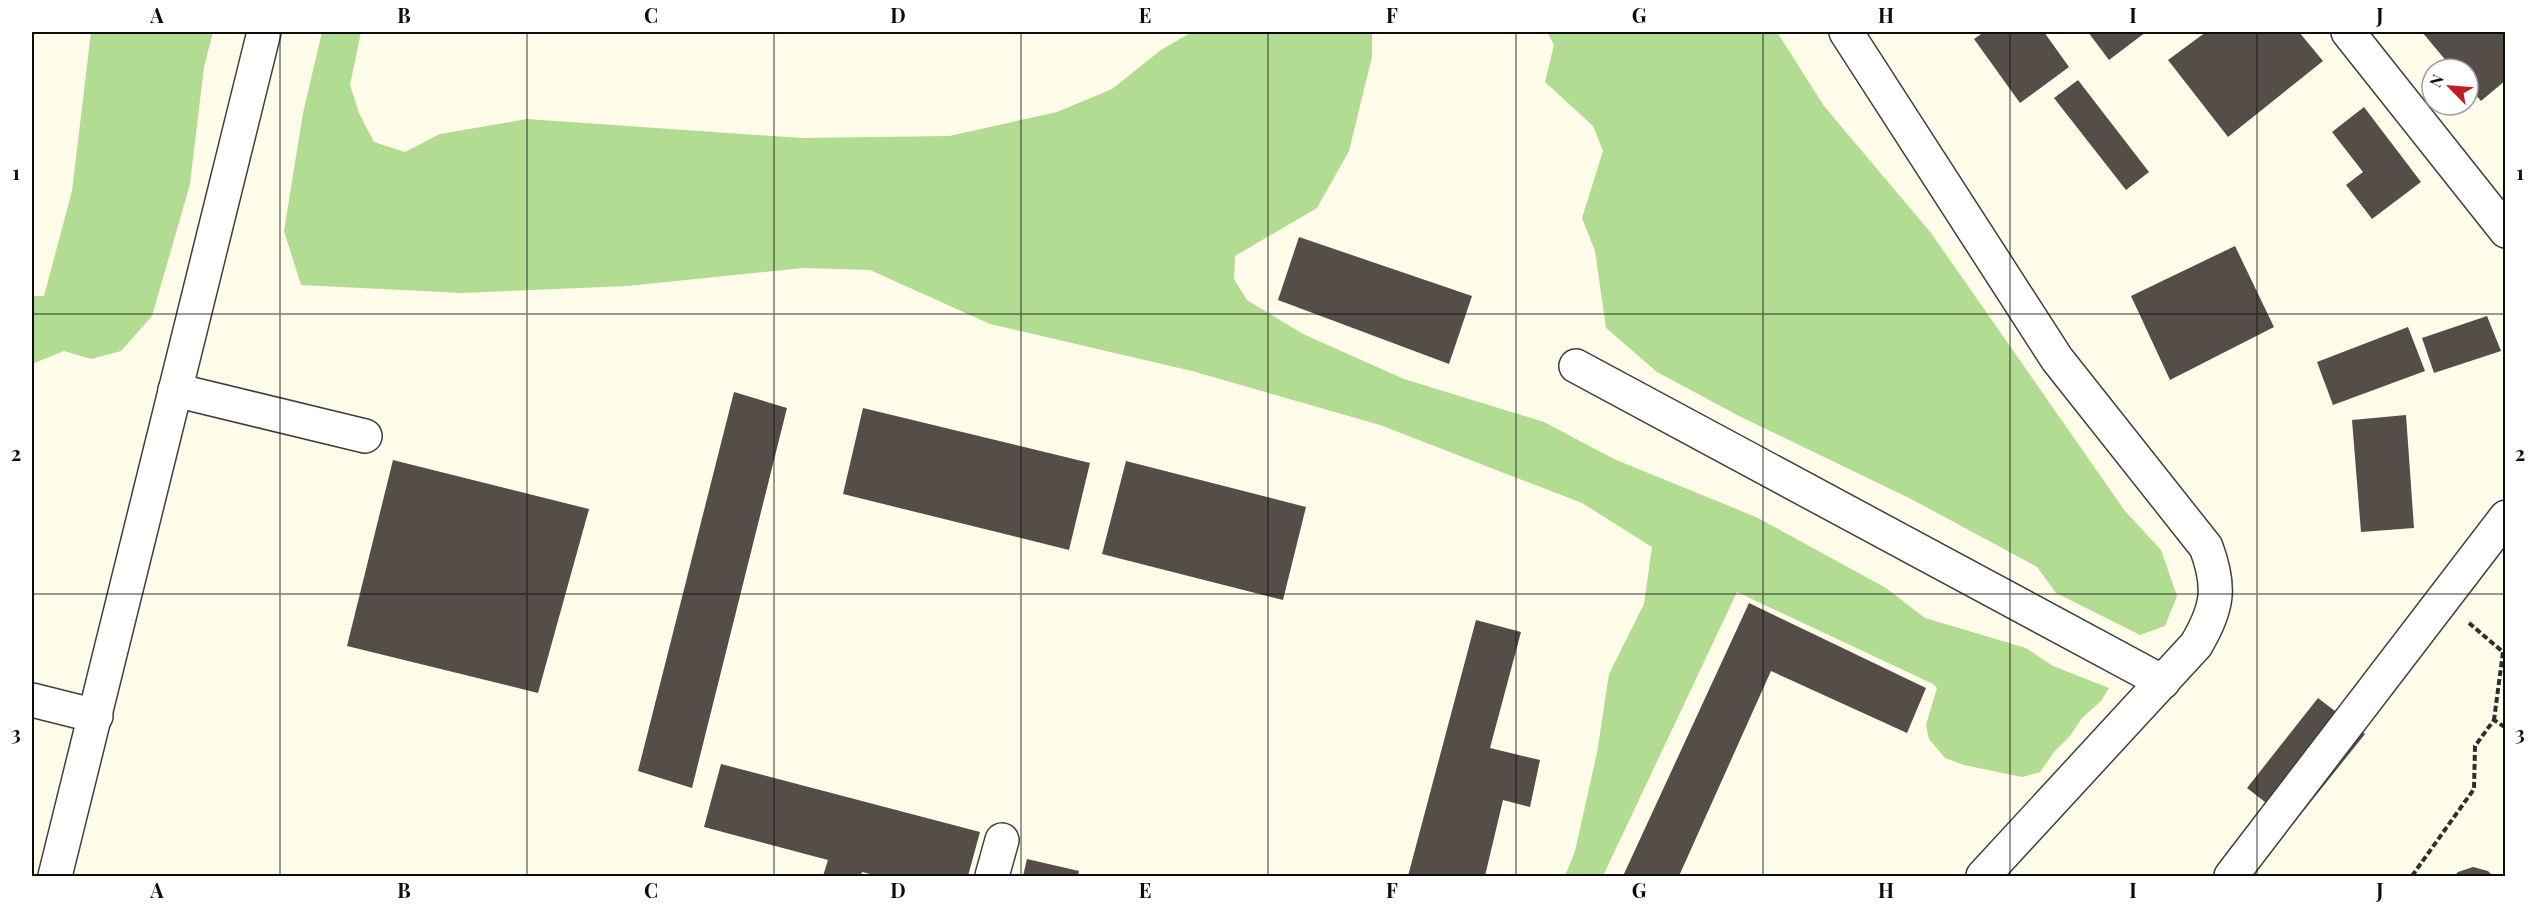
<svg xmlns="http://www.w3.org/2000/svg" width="2537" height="908" font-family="'Playfair Display',serif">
  <rect width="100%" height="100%" fill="#fffcea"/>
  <g fill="#b1dc91">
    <polygon points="91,32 213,32 204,67 190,184 152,316 121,351 91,359 64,351 32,364 32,296 44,296 72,191"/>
    <polygon points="322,32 361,32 350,85 359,113 374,142 405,152 440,134 527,119 801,138 949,136 1057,112 1112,89 1161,50 1192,32 1372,32 1372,57 1349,151 1317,208 1235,256 1234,279 1247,300 1303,334 1404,379 1544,422 1614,459 1756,517 1886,588 1925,618 2026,648 2053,666 2109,688 2101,701 2082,718 2070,736 2054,752 2040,772 2022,777 1964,765 1945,758 1929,739 1926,725 1937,688 1933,684 1737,592 1603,876 1565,876 1575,851 1597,753 1609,674 1644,604 1652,547 1582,503 1380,425 1192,371 990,324 870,270 803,268 627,286 462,293 301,285 284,231 303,113"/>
    <polygon points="1547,32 1777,32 1824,106 1931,233 2125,511 2161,550 2177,596 2165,626 2140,635 2056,593 2037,567 1991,542 1911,499 1739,416 1657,372 1606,328 1595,251 1582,218 1603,151 1593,126 1545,82 1554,45"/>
  </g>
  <g fill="#554d47">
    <polygon points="1984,32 2044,32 2069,67 2020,103 1974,39"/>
    <polygon points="2088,32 2146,32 2109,60"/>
    <polygon points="2206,32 2299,32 2323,61 2228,137 2168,60"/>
    <polygon points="2422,32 2506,32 2506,80 2481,101 2468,86 2468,69 2453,69"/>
    <polygon points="2078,80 2149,172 2126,190 2054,98"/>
    <polygon points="2364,107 2421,182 2372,219 2346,185 2363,172 2332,132"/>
    <polygon points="1299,237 1472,296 1449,364 1278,300"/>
    <polygon points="2235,246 2274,327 2170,380 2131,296"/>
    <polygon points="2487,316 2501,351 2434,373 2422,338"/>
    <polygon points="2408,327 2425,371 2333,405 2317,362"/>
    <polygon points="734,392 787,408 692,788 638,771"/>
    <polygon points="863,408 1090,463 1069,550 843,494"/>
    <polygon points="2406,415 2414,528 2361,532 2352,420"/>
    <polygon points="393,460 589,509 538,693 347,646"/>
    <polygon points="1126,461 1306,507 1283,600 1102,554"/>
    <polygon points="1749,603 1926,688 1907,733 1771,671 1679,876 1623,876"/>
    <polygon points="1476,620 1521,632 1490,748 1540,760 1530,807 1503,800 1485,876 1408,876"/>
    <polygon points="2318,698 2365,734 2293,824 2247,788"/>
    <polygon points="721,764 980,832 968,876 878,876 862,872 861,876 823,876 828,860 704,827"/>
    <polygon points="1027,859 1079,871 1078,876 1023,876"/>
    <polygon points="2473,867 2488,871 2493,876 2454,876 2458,872"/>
  </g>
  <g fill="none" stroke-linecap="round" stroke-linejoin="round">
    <defs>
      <g id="minor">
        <path d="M1846,32L2057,359L2206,547C2221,587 2218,608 2196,645L1983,876"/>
        <polyline points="2348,32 2506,231"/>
        <polyline points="1576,366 2163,682"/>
        <polyline points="175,390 365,436"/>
        <polyline points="32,700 96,716"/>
        <polyline points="55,876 264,32"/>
        <polyline points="992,876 1002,840"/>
        <polyline points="2231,876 2506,517"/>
      </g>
    </defs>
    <use href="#minor" stroke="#3f3f3f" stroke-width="36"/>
    <g stroke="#2e2e2e" stroke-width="4" stroke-dasharray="6 3" stroke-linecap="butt">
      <polyline points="2469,623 2503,652 2494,720"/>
      <polyline points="2412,876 2474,789 2475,746 2494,720 2506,728"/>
    </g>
    <use href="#minor" stroke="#fff" stroke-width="33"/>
  </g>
  <path fill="none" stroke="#0c0c0c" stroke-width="1.5" stroke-opacity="0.55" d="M280,32V876M527,32V876M774,32V876M1021,32V876M1268,32V876M1516,32V876M1763,32V876M2010,32V876M2257,32V876M32,314H2506M32,594H2506"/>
  <rect width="2537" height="908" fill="none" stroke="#ffffff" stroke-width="66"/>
  <g transform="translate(2450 87) rotate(295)"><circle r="28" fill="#ffffff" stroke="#9e9e9e" stroke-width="1.5"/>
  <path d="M0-4.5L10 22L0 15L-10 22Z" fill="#c11e21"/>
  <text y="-9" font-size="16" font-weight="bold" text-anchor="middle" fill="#0c0c0c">N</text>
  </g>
  <rect x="33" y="33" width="2471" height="842" fill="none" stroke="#0c0c0c" stroke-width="2"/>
  <g font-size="20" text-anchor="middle" font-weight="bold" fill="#0c0c0c">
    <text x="157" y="23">A</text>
    <text x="404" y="23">B</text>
    <text x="651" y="23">C</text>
    <text x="898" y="23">D</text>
    <text x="1145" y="23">E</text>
    <text x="1392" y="23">F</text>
    <text x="1639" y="23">G</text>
    <text x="1886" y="23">H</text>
    <text x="2133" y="23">I</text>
    <text x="2380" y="23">J</text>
    <text x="16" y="180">1</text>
    <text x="2520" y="180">1</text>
    <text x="16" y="461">2</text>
    <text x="2520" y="461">2</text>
    <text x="16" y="741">3</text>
    <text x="2520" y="741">3</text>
    <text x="157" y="898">A</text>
    <text x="404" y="898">B</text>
    <text x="651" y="898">C</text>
    <text x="898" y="898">D</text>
    <text x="1145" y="898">E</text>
    <text x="1392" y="898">F</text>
    <text x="1639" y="898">G</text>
    <text x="1886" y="898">H</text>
    <text x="2133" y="898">I</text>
    <text x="2380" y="898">J</text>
  </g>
</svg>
